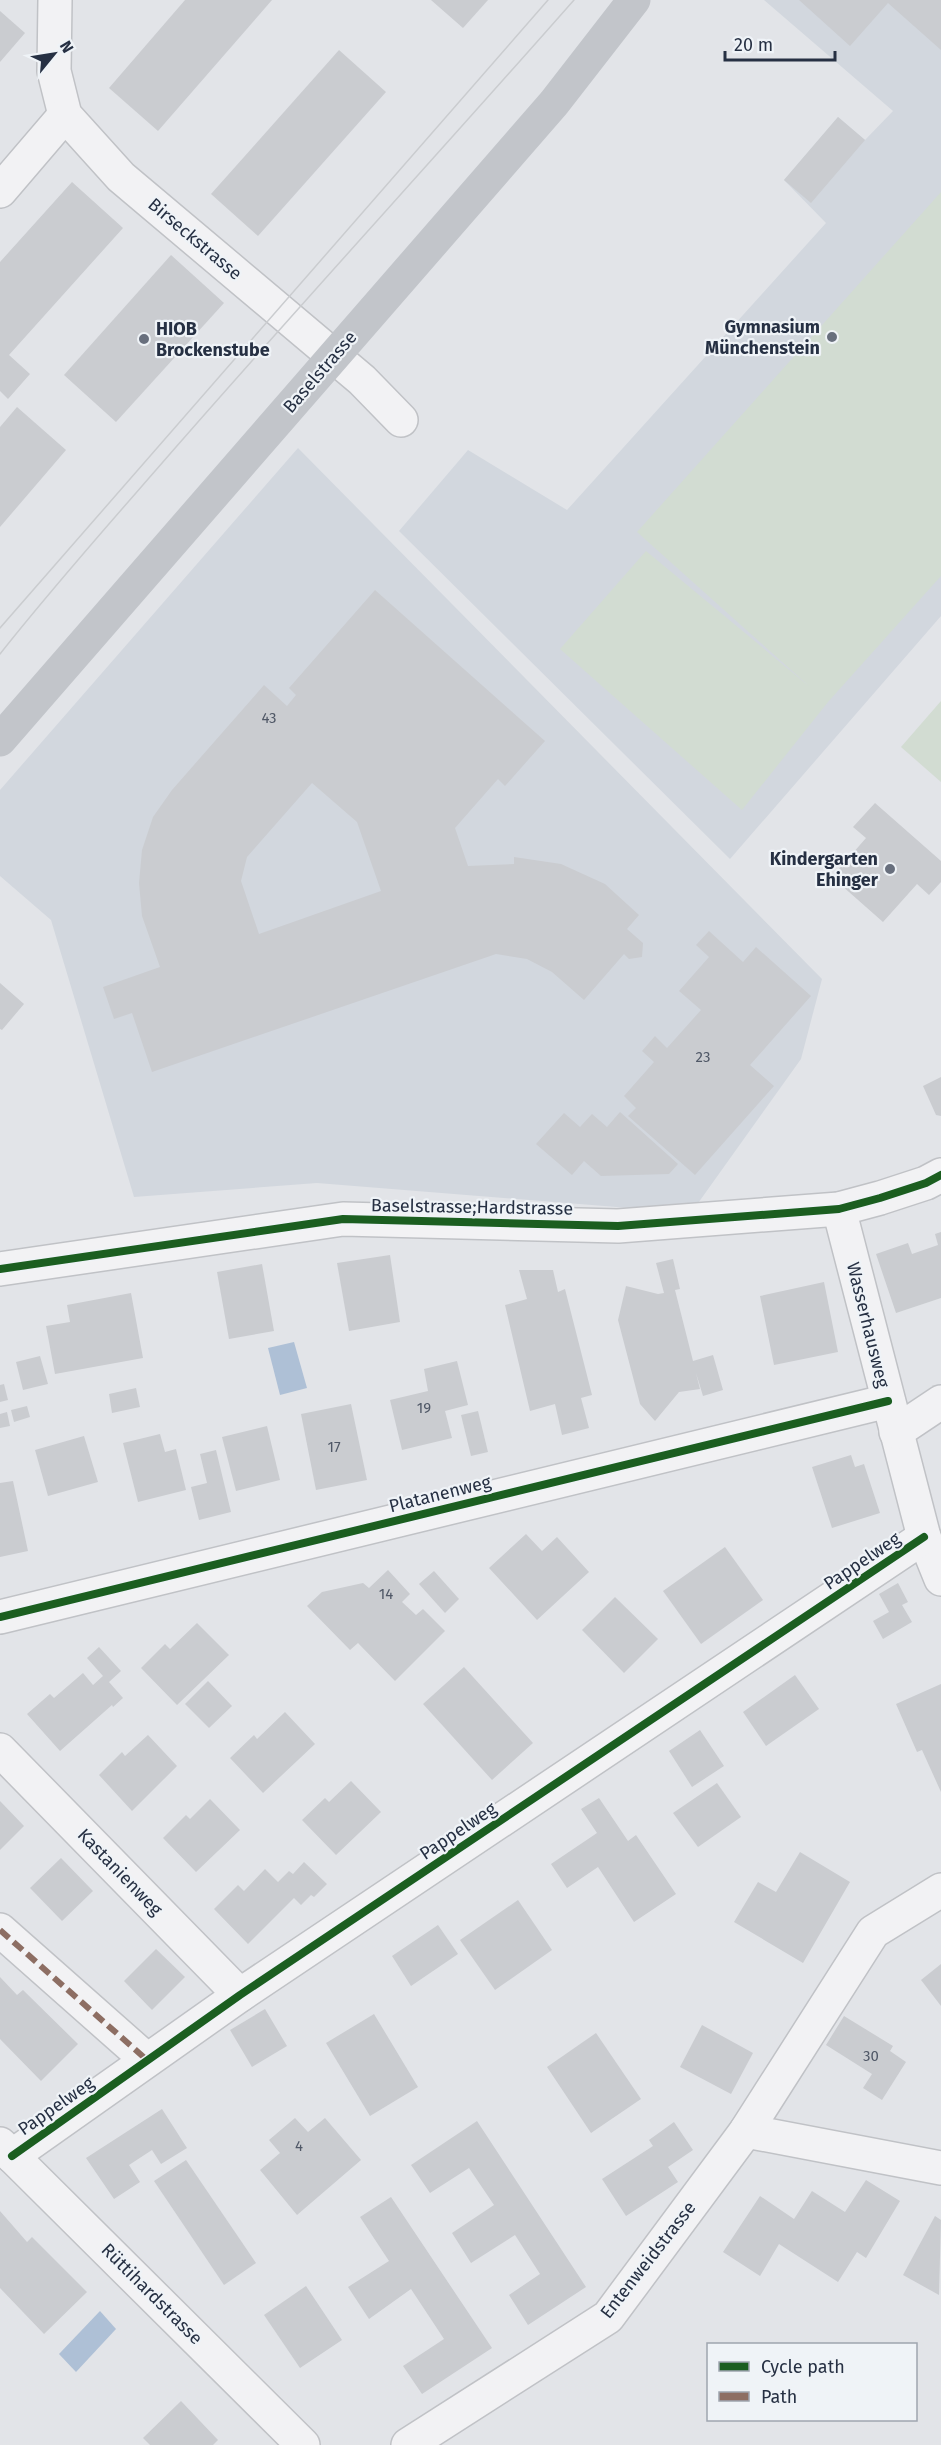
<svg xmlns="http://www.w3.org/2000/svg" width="941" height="2445" font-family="'Fira Sans',sans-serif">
  <rect width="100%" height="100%" fill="#e2e4e8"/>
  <g fill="#d2d7de">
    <polygon points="764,0 941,0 941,616 730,859 399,531 468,450 567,510 826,223 784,180 838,117 865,140 893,111"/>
    <polygon points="298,448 822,979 801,1059 691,1213 317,1183 134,1197 51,920 0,876 0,790"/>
  </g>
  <g fill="#d2dcd2">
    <polygon points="941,192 941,576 828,702 742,810 560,649 646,551 810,687 637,532"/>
    <polygon points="941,701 941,782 901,747"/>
  </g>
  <g fill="#aec0d6">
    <polygon points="294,1342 307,1388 280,1395 268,1348"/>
    <polygon points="100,2311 116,2329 76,2372 59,2354"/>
  </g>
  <g fill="#caccd0" fill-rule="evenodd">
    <polygon points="185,0 272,0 158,131 109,88"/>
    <polygon points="431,0 488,0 463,28"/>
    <polygon points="799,0 941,0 941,50 888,3 850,46"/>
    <polygon points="0,11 25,33 0,62"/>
    <polygon points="339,50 386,92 258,236 211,194"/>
    <polygon points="838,117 865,140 811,203 784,180"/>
    <polygon points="72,182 123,228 9,355 30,374 8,399 0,391 0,262"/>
    <polygon points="171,255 224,303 116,422 64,375"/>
    <polygon points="17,407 66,450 0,527 0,427"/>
    <path d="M375,590L545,741L505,786L498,779L455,828L468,866L514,864V857L561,864L605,884L639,915L627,929L643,943L642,957L629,959L624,954L584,1000L552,972L527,959L496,954L152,1072L132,1013L114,1019L103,987L160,967L142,916L139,883L142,850L153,817L172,790L264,685L287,706L296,695L289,688ZM312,783L357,822L381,891L259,934L241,881L247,857Z"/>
    <polygon points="875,803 941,861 941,882 929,895 917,884 883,922 832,877 866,838 853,827"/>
    <polygon points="709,931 743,962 756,947 811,996 750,1065 774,1086 695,1175 628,1116 636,1108 624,1096 654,1062 642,1051 655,1036 667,1048 701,1010 679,991 709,957 696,945"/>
    <polygon points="0,983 24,1004 2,1030 0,1029"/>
    <polygon points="941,1077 941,1116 936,1115 923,1086"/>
    <polygon points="620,1112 678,1164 669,1174 601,1176 584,1161 572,1175 536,1144 564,1113 580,1127 592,1114 607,1127"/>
    <polygon points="941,1232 941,1298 896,1313 876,1254 908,1243 912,1254 938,1245 935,1234"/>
    <polygon points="390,1255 400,1322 349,1331 337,1263"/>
    <polygon points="673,1259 680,1289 675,1290 693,1361 713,1355 723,1390 703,1396 696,1373 700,1389 679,1392 655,1421 640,1404 618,1320 626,1286 658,1294 664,1293 656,1263"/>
    <polygon points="262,1264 274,1331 229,1339 217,1272"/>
    <polygon points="519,1270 553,1270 558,1292 565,1289 592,1395 581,1398 589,1428 562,1435 555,1404 530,1411 505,1305 527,1299"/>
    <polygon points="824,1282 838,1352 774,1365 760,1296"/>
    <polygon points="131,1293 143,1358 55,1374 46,1326 70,1322 67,1305"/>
    <polygon points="40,1356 48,1384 23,1390 16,1362"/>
    <polygon points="457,1361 468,1405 445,1411 452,1438 402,1450 390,1400 428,1391 424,1369"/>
    <polygon points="4,1384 8,1400 0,1402 0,1385"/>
    <polygon points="136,1388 140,1407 112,1413 109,1394"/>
    <polygon points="351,1404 367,1480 316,1490 301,1414"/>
    <polygon points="27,1406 30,1417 14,1422 11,1410"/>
    <polygon points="478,1411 488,1452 471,1456 461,1415"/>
    <polygon points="7,1412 10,1426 0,1428 0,1414"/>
    <polygon points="267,1426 280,1480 236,1491 222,1437"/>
    <polygon points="160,1434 165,1452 176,1449 186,1490 138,1502 123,1443"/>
    <polygon points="84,1436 98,1482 48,1496 35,1450"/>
    <polygon points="216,1450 231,1512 199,1520 191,1487 207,1483 200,1454"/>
    <polygon points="851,1455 855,1467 864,1464 880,1513 832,1528 812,1467"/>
    <polygon points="13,1481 28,1551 0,1557 0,1483"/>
    <polygon points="526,1534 542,1551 557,1537 589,1572 537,1620 489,1568"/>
    <polygon points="725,1547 763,1600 701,1644 663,1591"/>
    <polygon points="388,1570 410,1594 402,1602 416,1615 423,1609 445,1631 395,1681 358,1643 350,1650 307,1606 322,1592 363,1583 369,1588"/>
    <polygon points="434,1571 459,1599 445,1613 419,1584"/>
    <polygon points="898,1583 908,1602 902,1605 912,1622 883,1639 873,1621 889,1612 879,1594"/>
    <polygon points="615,1597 658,1639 624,1673 582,1630"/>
    <polygon points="197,1623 229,1655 177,1705 141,1668 165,1644 170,1649"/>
    <polygon points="99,1647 121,1671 109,1682 123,1698 113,1707 112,1705 60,1751 27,1714 50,1694 54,1698 83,1673 93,1685 103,1676 87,1658"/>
    <polygon points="464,1667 533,1743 492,1780 423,1704"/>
    <polygon points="795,1675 819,1709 766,1746 743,1712"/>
    <polygon points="208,1681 232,1706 209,1728 185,1704"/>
    <polygon points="941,1684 941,1792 922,1750 917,1752 896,1704"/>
    <polygon points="285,1712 315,1744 263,1793 230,1758 254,1735 257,1739"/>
    <polygon points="700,1730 724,1766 692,1787 669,1751"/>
    <polygon points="148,1735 177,1766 132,1811 99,1775 122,1752 125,1756"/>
    <polygon points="351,1781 381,1812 336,1855 302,1820 325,1798 329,1802"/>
    <polygon points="717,1783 741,1817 698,1847 673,1813"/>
    <polygon points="599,1798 628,1841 636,1835 676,1894 634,1922 598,1867 567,1888 551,1864 597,1833 581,1809"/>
    <polygon points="210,1799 240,1830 196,1872 163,1838 186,1815 190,1819"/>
    <polygon points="0,1801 24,1826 0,1850"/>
    <polygon points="800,1852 850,1882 803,1963 734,1922 758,1882 776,1892"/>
    <polygon points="61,1858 93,1891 62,1921 30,1888"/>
    <polygon points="304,1862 327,1884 314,1897 311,1895 301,1905 294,1898 248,1944 214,1909 238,1885 244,1891 265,1869 278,1882 289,1871 293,1874"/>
    <polygon points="518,1900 552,1950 495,1990 460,1940"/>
    <polygon points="438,1925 458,1954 411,1986 392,1956"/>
    <polygon points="156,1949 185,1977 152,2010 124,1981"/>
    <polygon points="941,1964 941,2006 921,1980"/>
    <polygon points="0,1977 17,1995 23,1990 78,2044 41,2081 0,2039"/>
    <polygon points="265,2009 287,2046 252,2067 230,2030"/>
    <polygon points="374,2014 418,2087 370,2116 326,2043"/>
    <polygon points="844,2016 893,2046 890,2051 906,2062 882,2100 863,2088 872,2074 826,2045"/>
    <polygon points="702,2025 753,2053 731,2094 680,2067"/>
    <polygon points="596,2033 641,2099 591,2133 547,2067"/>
    <polygon points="162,2109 187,2148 161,2164 152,2150 129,2165 140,2182 114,2199 86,2158"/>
    <polygon points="295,2118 308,2132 325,2118 361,2160 297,2215 260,2170 280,2153 269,2140"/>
    <polygon points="477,2121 586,2287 528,2325 509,2295 540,2274 515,2235 471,2263 452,2233 494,2205 469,2168 430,2193 411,2165"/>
    <polygon points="674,2122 693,2150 668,2167 678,2182 626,2216 602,2179 653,2146 649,2140"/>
    <polygon points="186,2160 256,2263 224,2285 154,2181"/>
    <polygon points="866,2180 900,2201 866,2258 857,2252 838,2282 779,2244 760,2276 723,2252 760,2196 794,2219 812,2191 845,2212"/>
    <polygon points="391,2197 492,2348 422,2394 403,2366 444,2339 411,2289 369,2319 348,2287 389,2261 360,2217"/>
    <polygon points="0,2211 27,2242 32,2237 87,2292 44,2334 0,2288"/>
    <polygon points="935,2216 941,2220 939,2295 903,2275"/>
    <polygon points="306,2286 342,2340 300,2368 264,2315"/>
    <polygon points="181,2401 218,2440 213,2445 150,2445 143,2438"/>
  </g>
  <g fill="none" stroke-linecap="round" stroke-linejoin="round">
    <defs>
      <g id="minor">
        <polyline points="55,0 54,71 65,115 121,177 362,380 401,420"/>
        <polyline points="0,191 65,115"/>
        <polyline points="839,1209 924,1537 941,1579"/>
        <polyline points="0,1269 343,1219 618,1226 839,1209 880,1198 926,1183 941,1175"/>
        <polyline points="896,1432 941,1402"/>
        <polyline points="0,1617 888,1401"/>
        <polyline points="0,1750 240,1995"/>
        <polyline points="0,1930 147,2060"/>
        <polyline points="746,2131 941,2168"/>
        <polyline points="0,2144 303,2445"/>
        <polyline points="12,2156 240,1995 924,1537"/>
        <polyline points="408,2445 608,2317 746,2131 873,1932 941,1890"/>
      </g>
    </defs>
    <use href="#minor" stroke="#c0c2c6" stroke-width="36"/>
    <use href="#minor" stroke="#f2f2f4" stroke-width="33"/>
    <polyline stroke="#c2c5ca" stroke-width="33" points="0,740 554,103 634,0"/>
    <g stroke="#cacccf" stroke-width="1.5">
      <polyline points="0,628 548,0"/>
      <path d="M0,654C56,583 117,515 176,447C307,297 442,150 574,0"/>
    </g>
    <polyline stroke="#8d6e63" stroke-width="6" stroke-dasharray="12 6" stroke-linecap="butt" points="0,1930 147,2060"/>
    <defs>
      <g id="cycleway">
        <polyline points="0,1269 343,1219 618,1226 839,1209 880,1198 926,1183 941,1175"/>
        <polyline points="0,1617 888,1401"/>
        <polyline points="12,2156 240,1995 924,1537"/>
      </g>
    </defs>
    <use href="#cycleway" stroke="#eff3f7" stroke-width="11"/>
    <use href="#cycleway" stroke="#1b5e20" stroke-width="8"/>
  </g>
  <g fill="#686f7d" stroke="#eff3f7" stroke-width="2">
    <circle cx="832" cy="337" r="6"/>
    <circle cx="144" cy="339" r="6"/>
    <circle cx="890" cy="869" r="6"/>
  </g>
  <g text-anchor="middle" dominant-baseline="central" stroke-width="4.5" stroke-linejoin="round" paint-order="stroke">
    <g font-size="15" fill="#505867">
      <text x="269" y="718">43</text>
      <text x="703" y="1057">23</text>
      <text x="424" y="1408">19</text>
      <text x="334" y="1447">17</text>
      <text x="386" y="1594">14</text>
      <text x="871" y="2056">30</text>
      <text x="299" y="2146">4</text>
    </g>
    <g font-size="18" fill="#263043" stroke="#eff3f7">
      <text transform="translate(195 239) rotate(40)">Birseckstrasse</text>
      <text transform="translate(320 372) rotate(-49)">Baselstrasse</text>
      <text transform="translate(472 1207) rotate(1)">Baselstrasse;Hardstrasse</text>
      <text transform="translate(868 1325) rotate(76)">Wasserhausweg</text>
      <text transform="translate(440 1494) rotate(-14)">Platanenweg</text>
      <text transform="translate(862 1561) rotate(-34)">Pappelweg</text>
      <text transform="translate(458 1831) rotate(-34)">Pappelweg</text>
      <text transform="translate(120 1872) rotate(46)">Kastanienweg</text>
      <text transform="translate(56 2106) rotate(-35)">Pappelweg</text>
      <text transform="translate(648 2260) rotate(-52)">Entenweidstrasse</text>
      <text transform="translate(152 2294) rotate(45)">Rüttihardstrasse</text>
    </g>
    <g font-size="18" font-weight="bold" fill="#263043" stroke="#eff3f7" text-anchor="end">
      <text x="820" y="327">Gymnasium<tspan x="820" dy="21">Münchenstein</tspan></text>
      <text x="156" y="329" text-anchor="start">HIOB<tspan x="156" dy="21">Brockenstube</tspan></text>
      <text x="878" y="859">Kindergarten<tspan x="878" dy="21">Ehinger</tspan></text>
    </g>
  </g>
  <rect x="707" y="2343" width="210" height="78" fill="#eff3f7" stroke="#9fa5af" stroke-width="1.5"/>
  <rect x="719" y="2362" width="30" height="9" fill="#1b5e20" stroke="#9fa5af" stroke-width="1.5"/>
  <text x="761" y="2373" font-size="18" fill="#263043">Cycle path</text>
  <rect x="719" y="2392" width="30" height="9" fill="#8d6e63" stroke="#9fa5af" stroke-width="1.5"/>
  <text x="761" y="2403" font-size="18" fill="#263043">Path</text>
  <g transform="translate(54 54) rotate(60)" stroke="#eff3f7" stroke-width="4.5" paint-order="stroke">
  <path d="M0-4.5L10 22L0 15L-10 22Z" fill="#263043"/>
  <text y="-9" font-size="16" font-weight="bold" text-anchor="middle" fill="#263043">N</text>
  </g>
  <path d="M725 51v9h110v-9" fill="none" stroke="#263043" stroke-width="3"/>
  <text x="734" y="51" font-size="18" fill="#263043" stroke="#eff3f7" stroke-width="4.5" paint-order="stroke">20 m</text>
</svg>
